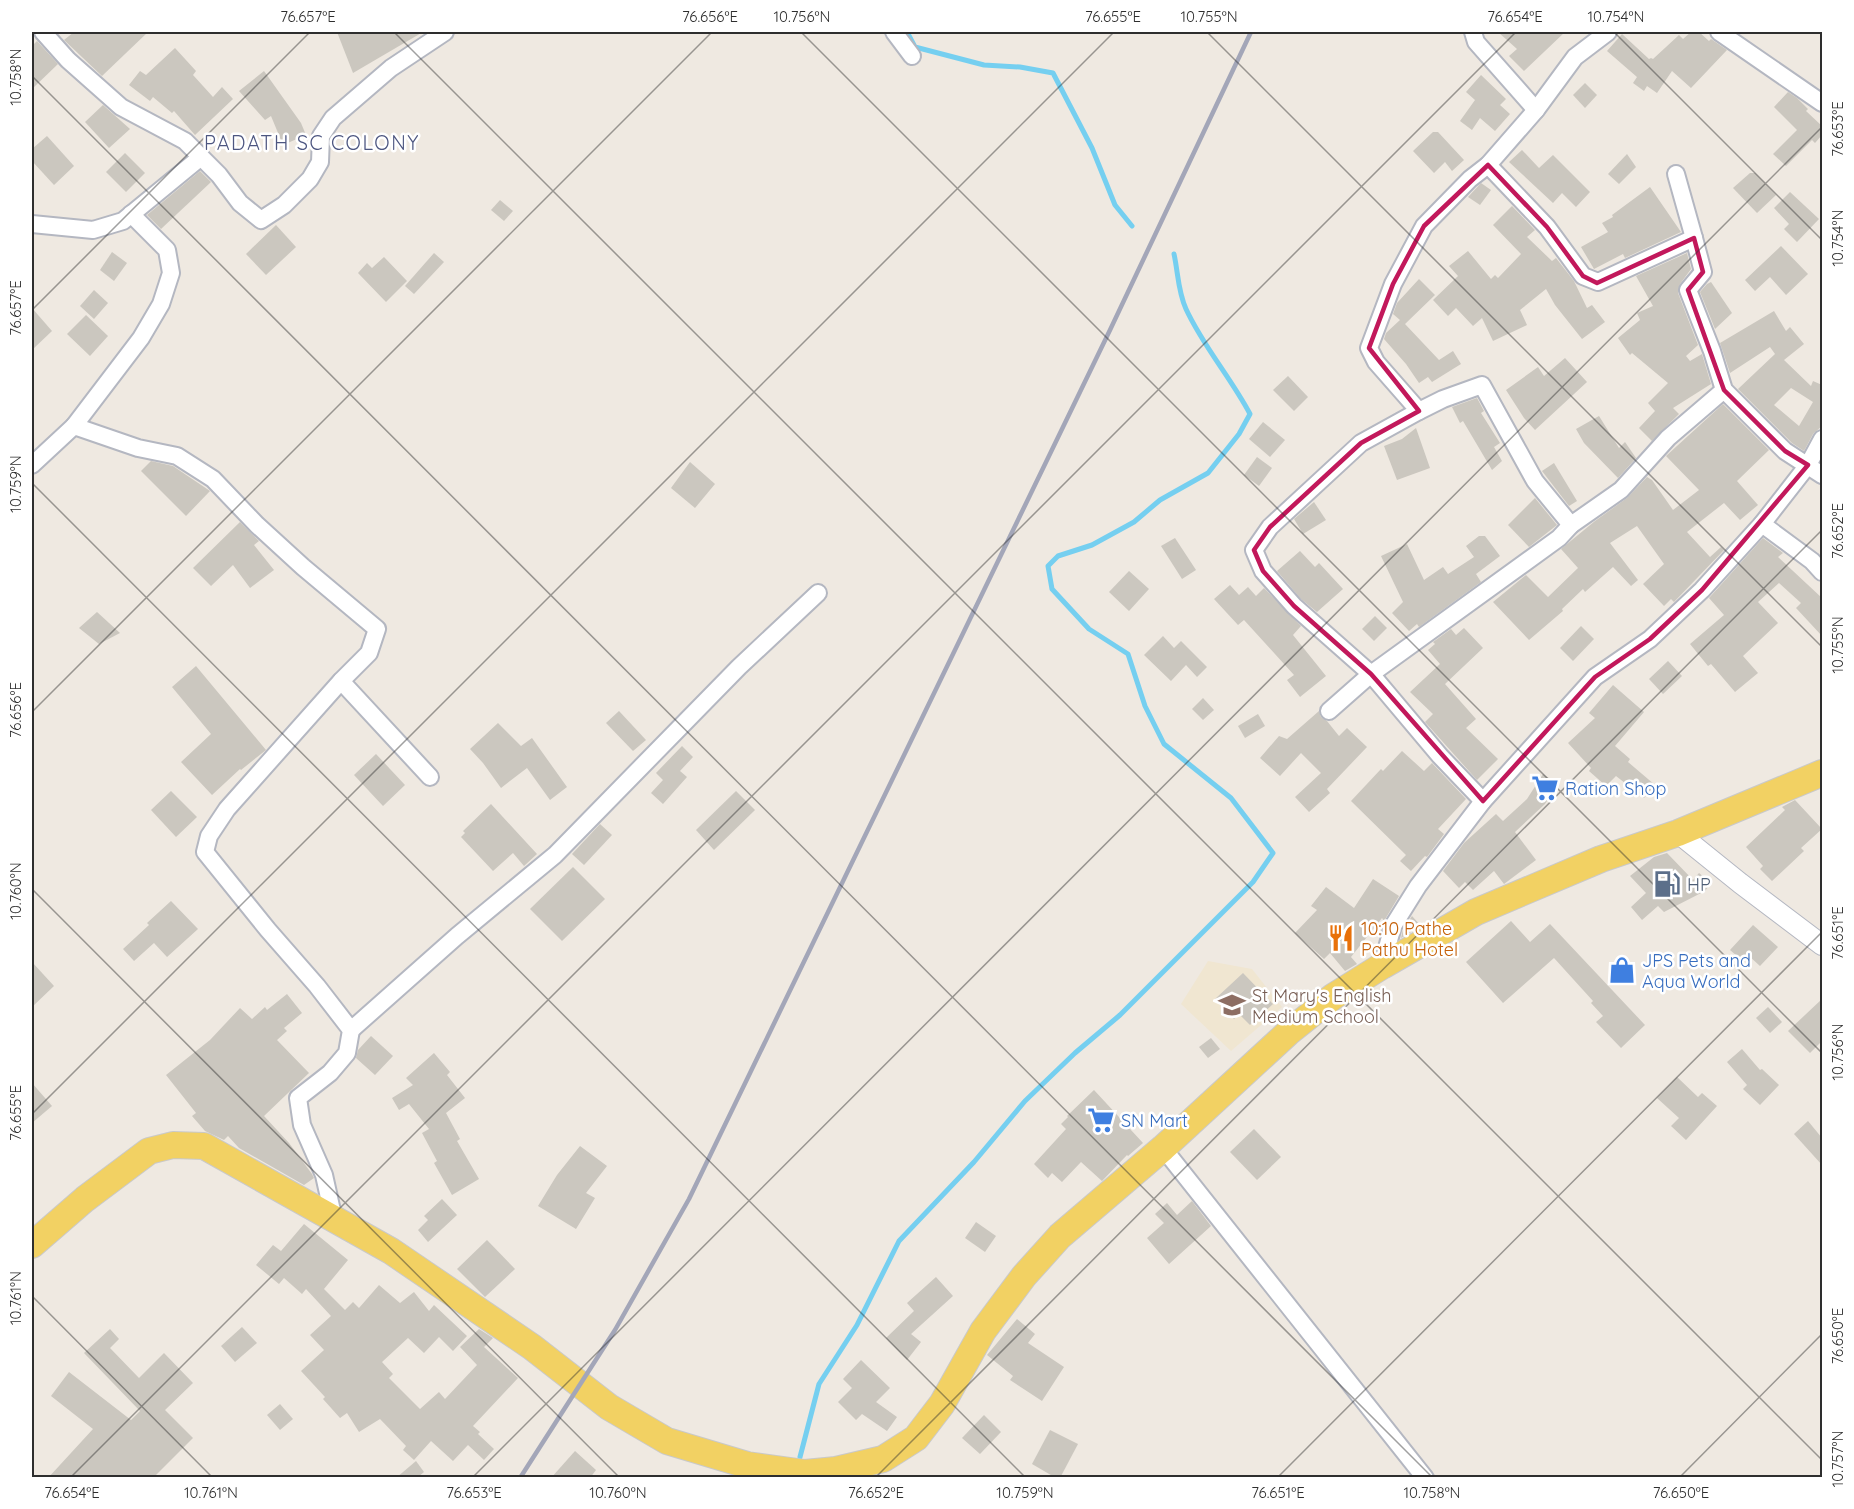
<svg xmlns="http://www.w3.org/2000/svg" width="1854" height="1509" font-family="Quicksand,sans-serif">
  <rect width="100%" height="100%" fill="#efe9e1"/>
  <polygon fill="#f0e6d1" points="1208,961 1252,969 1282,1007 1231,1051 1181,1004"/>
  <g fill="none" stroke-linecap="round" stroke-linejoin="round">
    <g stroke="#75cff0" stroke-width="5">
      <polyline points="907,32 915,47 984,65 1020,67 1053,73 1092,148 1115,205 1132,226"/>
      <path d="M800,1457L819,1384L857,1325L899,1241L974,1162L1025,1101L1075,1053L1120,1015L1253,882L1273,853L1231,798L1164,744L1145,706L1128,654L1089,629L1052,589L1048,566L1058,556L1092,545L1134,522L1160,500L1208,473L1239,434L1250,414C1231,378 1203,346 1186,309C1178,292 1178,272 1174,254"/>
    </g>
  </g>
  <g fill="#cbc7bf" fill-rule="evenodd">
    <polygon points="74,32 148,32 102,76 64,40"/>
    <polygon points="337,32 423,32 353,73"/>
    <polygon points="1498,32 1565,32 1524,71 1509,56 1517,49"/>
    <polygon points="1691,32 1699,32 1709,41 1711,39 1727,50 1691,88 1672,71 1657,93 1647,86 1644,91 1633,83 1637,77 1607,51 1622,34 1649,59 1651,58 1653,59 1679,35 1683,39"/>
    <polygon points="37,41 58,64 32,89 32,46"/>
    <polygon points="175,48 196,71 193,75 213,97 222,87 233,99 195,135 174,111 172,113 153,97 150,101 129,85 140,71 146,75"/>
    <polygon points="264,71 301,123 306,135 283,145 271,116 265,120 239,91"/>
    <polygon points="1481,75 1506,99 1500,105 1510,114 1495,131 1480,118 1472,130 1460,121 1475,100 1466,92"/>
    <polygon points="1585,83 1597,95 1585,108 1573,95"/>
    <polygon points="1788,92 1797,98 1808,109 1806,111 1822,126 1822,135 1815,143 1812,140 1786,166 1773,154 1797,130 1774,107"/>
    <polygon points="103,105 130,129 109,148 85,122"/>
    <polygon points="1433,132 1438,132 1464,160 1452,171 1445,162 1434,173 1413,151"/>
    <polygon points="47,136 74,166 54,185 32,161 32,149"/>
    <polygon points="1522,150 1539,168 1553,155 1590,192 1576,207 1562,193 1553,203 1509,162"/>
    <polygon points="125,153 145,173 126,192 106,172"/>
    <polygon points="1627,154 1636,167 1619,184 1608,174"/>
    <polygon points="200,171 211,182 161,229 147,215"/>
    <polygon points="1750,173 1755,173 1776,195 1757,213 1733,188"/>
    <polygon points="1481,183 1491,190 1480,205 1468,197"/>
    <polygon points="1650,187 1681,232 1625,258 1623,254 1594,269 1581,247 1608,232 1602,223 1613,217 1612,215"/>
    <polygon points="1790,192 1819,219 1797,242 1784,229 1789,224 1774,208"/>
    <polygon points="500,200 513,211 504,221 491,210"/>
    <polygon points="1512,206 1535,230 1527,237 1552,261 1556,258 1574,281 1587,308 1592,305 1605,322 1582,339 1555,305 1546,289 1520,310 1527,325 1493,341 1482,318 1473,326 1456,308 1448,316 1433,300 1458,276 1449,266 1468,251 1491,279 1495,275 1498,278 1521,254 1493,225"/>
    <polygon points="276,225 296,247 266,275 246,254"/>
    <polygon points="1781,246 1808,274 1786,295 1770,277 1755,291 1745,280"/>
    <polygon points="112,252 127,263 114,281 100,270"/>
    <polygon points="434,253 444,262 414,294 405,286"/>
    <polygon points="1687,253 1691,269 1680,284 1678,293 1698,345 1686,356 1690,361 1702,354 1711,384 1673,408 1679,414 1652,441 1639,428 1655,411 1648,403 1668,383 1632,353 1630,355 1618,338 1640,320 1637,313 1653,306 1636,276"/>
    <polygon points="384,257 407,281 386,302 358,273 367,263 372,268"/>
    <polygon points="1419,279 1435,295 1405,324 1439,360 1453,351 1461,364 1432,382 1428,377 1419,383 1406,364 1384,339 1386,333 1400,320 1393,314 1397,303"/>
    <polygon points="1711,282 1732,313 1715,329 1700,292 1707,284"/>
    <polygon points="94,290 108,303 94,319 80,306"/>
    <polygon points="32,308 52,331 32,350"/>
    <path d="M1774,311L1786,331L1790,327L1804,344L1784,360L1811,386L1813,381L1822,385V426L1813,434L1804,451L1792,443L1738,389L1775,354L1770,347L1730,373L1720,343ZM1791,388L1813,402L1799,426L1774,405Z"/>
    <polygon points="86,315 108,336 90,356 67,334"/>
    <polygon points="1565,358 1587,382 1535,430 1524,418 1506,390 1538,367 1544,376"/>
    <polygon points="1288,376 1308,397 1294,411 1273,390"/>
    <polygon points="1477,398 1484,411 1481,413 1500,443 1494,447 1502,461 1492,470 1463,421 1460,423 1452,407"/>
    <polygon points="1723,404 1769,450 1737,481 1758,505 1740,520 1724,503 1687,532 1710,557 1721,547 1724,550 1674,602 1671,599 1664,606 1643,584 1664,564 1637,526 1610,543 1638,580 1631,586 1613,567 1585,592 1583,589 1562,609 1563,611 1529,640 1493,602 1526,575 1548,597 1578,568 1561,549 1595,521 1627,498 1647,477 1652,480 1673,510 1699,490 1666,456"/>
    <polygon points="1599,416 1619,448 1625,442 1636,458 1618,478 1584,443 1576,429"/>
    <polygon points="1263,422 1285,440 1270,457 1249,439"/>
    <polygon points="1416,428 1430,468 1397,480 1384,446 1402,439"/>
    <polygon points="1257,457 1272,468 1259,486 1244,475"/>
    <polygon points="151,461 173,466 210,491 186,516 141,471"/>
    <polygon points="690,462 715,484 695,508 671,488"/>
    <polygon points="1554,463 1577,501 1569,506 1542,471"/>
    <polygon points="1535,498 1557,525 1529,547 1508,525"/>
    <polygon points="1314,502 1326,520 1303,534 1294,519"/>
    <polygon points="240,522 259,541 254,545 274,570 250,588 233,565 211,586 193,568"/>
    <polygon points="1479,536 1485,536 1500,556 1476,574 1481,582 1419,627 1417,624 1409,631 1392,613 1403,602 1381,556 1407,544 1424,580 1443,567 1448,574 1474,557 1466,546"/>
    <polygon points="1175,538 1196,570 1182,579 1161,546"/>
    <polygon points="1763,538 1783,553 1778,557 1822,598 1822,636 1796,608 1801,603 1779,583 1758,602 1778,623 1743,656 1758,673 1735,692 1711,664 1708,666 1690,644 1724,615 1709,598"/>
    <polygon points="1300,551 1315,567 1319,563 1343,589 1317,612 1301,599 1277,571"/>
    <polygon points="1129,571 1149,589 1129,611 1109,592"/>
    <polygon points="1230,585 1239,595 1248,587 1256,596 1264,588 1301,626 1293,635 1326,676 1300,697 1287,680 1294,675 1244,620 1238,625 1214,599"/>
    <polygon points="97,612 120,633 99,644 79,628"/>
    <polygon points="1375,616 1387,628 1374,641 1362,629"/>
    <polygon points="1581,626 1594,639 1573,661 1560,648"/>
    <polygon points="1464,628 1483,648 1445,684 1476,719 1466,728 1498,759 1477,780 1425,722 1433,714 1410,692 1440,664 1428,650 1435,644 1433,642 1451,629 1456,635"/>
    <polygon points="1163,636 1174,648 1181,641 1207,667 1197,677 1186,665 1171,681 1144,655"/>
    <polygon points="1668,661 1682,676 1663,694 1649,679"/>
    <polygon points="196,666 266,750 241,770 240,769 212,795 181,762 211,734 172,687"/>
    <polygon points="1613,685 1644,712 1615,746 1630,759 1628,762 1655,785 1644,798 1616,776 1606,786 1589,771 1591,768 1568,743 1595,718 1589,713"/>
    <polygon points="1203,698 1214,710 1203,720 1192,709"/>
    <polygon points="619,711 646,740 633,751 606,723"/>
    <polygon points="1319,711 1321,717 1327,721 1339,736 1347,728 1367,747 1327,789 1330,793 1309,812 1295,797 1321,773 1301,753 1280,776 1260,758 1279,736 1287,739"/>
    <polygon points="1258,714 1265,726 1245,738 1238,726"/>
    <polygon points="498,723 521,746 532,738 567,787 550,800 527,768 501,788 483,763 470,749"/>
    <polygon points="682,746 693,757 680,771 687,777 663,804 651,793 663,780 656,773"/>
    <polygon points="1402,751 1424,771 1432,763 1466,799 1438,829 1444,834 1427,857 1425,856 1411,871 1400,861 1406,855 1351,801 1381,769 1383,771"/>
    <polygon points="376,754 405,785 383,806 354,775"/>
    <polygon points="1543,774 1558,784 1545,804 1515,832 1536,860 1504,884 1494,871 1473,890 1465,882 1459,888 1443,871 1464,843 1496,814 1503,821 1527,799"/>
    <polygon points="171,791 197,817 176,837 151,810"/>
    <polygon points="736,791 755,810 714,850 696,830"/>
    <polygon points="1795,800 1822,829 1801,848 1804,851 1772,881 1760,869 1763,866 1746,847 1785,810 1782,807"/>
    <polygon points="491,804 537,854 524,866 513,853 493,871 461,837 465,833 463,831"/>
    <polygon points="600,824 612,835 584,865 572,854"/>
    <polygon points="1667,853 1693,880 1699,873 1711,883 1705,891 1664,912 1658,906 1642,920 1631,907 1646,893 1630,876 1654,857"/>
    <polygon points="573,867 605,899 562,941 530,909"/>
    <polygon points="1373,879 1399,896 1384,921 1382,918 1351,957 1357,964 1345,971 1330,953 1324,959 1295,933 1317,910 1311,906 1326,887 1354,908"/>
    <polygon points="171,901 198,929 167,957 154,943 134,961 123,949 149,925 147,923"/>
    <polygon points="1412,916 1421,926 1401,938 1403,930"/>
    <polygon points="1511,921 1530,942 1550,924 1645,1025 1621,1048 1596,1022 1603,1016 1591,1003 1593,1001 1554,958 1503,1003 1466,962"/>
    <polygon points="1753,925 1778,947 1760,966 1749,956 1744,962 1730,950"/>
    <polygon points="32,962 54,986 32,1007"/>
    <polygon points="1243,973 1273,1004 1250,1025 1239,1014 1234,1019 1215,999"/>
    <polygon points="287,994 302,1013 284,1028 287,1031 277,1040 309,1073 264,1116 289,1143 312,1174 314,1178 304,1185 239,1148 228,1136 224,1140 205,1131 192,1116 196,1113 166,1075 210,1040 240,1008 252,1019 265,1007 267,1010"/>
    <polygon points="1822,999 1822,1041 1810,1053 1788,1031"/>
    <polygon points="1768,1007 1782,1022 1770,1033 1756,1018"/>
    <polygon points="371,1036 393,1056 375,1075 356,1058 358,1050"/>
    <polygon points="1211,1038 1220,1049 1208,1058 1199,1047"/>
    <polygon points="1742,1049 1760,1070 1762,1069 1779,1085 1760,1105 1743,1089 1747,1085 1727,1062"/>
    <polygon points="434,1053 450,1072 447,1075 465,1098 446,1113 460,1139 457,1141 479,1179 452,1195 434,1163 437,1161 422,1133 429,1129 409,1104 399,1110 392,1098 413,1085 406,1078"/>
    <polygon points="1677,1077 1698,1097 1702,1093 1717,1106 1686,1140 1671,1126 1679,1118 1657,1098"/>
    <polygon points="32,1083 52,1106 32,1123"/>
    <polygon points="1094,1090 1143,1143 1128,1156 1127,1155 1102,1181 1081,1162 1062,1182 1052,1173 1048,1178 1034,1164 1066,1129 1061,1124 1068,1117 1067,1116"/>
    <polygon points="1808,1121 1822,1138 1822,1165 1794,1134"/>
    <polygon points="1254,1129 1281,1157 1257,1180 1230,1152"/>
    <polygon points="580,1146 607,1166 586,1193 595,1198 576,1229 538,1206 557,1175"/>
    <polygon points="442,1199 457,1215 428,1242 418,1230 428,1220 424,1216"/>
    <polygon points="1192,1201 1211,1226 1169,1264 1147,1238 1164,1223 1155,1214 1167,1203 1177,1215"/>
    <polygon points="976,1222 996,1236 985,1252 965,1238"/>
    <polygon points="304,1224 348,1260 324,1289 345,1310 353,1302 359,1308 379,1285 400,1303 414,1292 429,1311 434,1305 467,1336 453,1351 439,1337 424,1353 408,1338 382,1362 393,1374 389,1378 420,1409 439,1392 445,1399 477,1365 460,1347 479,1329 493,1338 484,1347 518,1378 473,1426 480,1432 478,1434 494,1449 484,1460 468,1445 453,1461 431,1441 414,1460 403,1450 406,1446 380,1419 359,1432 347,1413 340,1418 323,1399 325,1397 301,1371 324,1350 310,1335 331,1316 306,1289 302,1294 284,1278 279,1284 256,1265 273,1245 281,1251"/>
    <polygon points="487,1240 515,1269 485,1297 457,1269"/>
    <polygon points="936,1277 953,1296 911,1334 921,1342 907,1360 886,1338 914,1311 907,1303"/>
    <polygon points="1017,1319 1035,1334 1028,1343 1064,1367 1042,1401 1010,1380 1013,1376 987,1355"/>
    <polygon points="242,1327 257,1343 235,1362 221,1346"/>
    <polygon points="110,1329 119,1339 110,1348 139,1378 164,1353 193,1383 165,1410 193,1438 153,1478 48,1478 93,1429 51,1396 69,1372 131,1420 140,1411 84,1353"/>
    <polygon points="861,1360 890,1388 876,1402 897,1417 887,1431 862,1414 856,1420 838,1402 852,1388 843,1379"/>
    <polygon points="280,1404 293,1419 280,1430 267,1415"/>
    <polygon points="984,1415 1001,1432 980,1454 962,1438"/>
    <polygon points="1050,1430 1078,1444 1060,1478 1056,1478 1032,1464"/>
    <polygon points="575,1451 596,1470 590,1478 551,1478"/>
    <polygon points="416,1461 424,1472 417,1478 396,1478"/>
  </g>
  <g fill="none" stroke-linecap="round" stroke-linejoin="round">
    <defs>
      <g id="minor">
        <polyline points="43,32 68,60 121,107 185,141 219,175 240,203 261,220 284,205 310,179 320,162 321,136 333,118 391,68 445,32"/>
        <polyline points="894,32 912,56"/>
        <polyline points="1473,32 1476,42 1536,110"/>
        <polyline points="1719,32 1822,103"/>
        <polyline points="1488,165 1547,227 1583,276 1598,282 1694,238 1703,272 1688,290 1712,351 1724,390 1785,451 1822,475"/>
        <polyline points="1676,174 1694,238"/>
        <polyline points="32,224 93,230 123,221 201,157"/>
        <polyline points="1419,411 1443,399 1482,385 1535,481 1571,525 1621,490 1668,438 1724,390"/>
        <polyline points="74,426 141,338 161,304 171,273 167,250 131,214"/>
        <polyline points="32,465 74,426 138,448 177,456 213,479 257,525 303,567 377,629 369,653 341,681 227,809 209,836 205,852 268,930 317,986 351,1030 347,1053 330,1073 298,1098 302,1125 324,1175 334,1220"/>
        <polyline points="1762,524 1812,561 1822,572"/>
        <polyline points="341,681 430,777"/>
        <polyline points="1329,711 1371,674 1559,538 1571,525"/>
        <polyline points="1483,801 1440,756 1371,674 1294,606 1263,571 1254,550 1270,527 1361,443 1419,411 1376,362 1369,348 1393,284 1424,226 1470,179 1488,165 1536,110 1575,57 1608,32"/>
        <polyline points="1382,966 1393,926 1418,886 1483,801 1595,677 1650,639 1702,590 1762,524 1808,465 1822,439"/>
        <polyline points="351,1030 457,936 555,855 739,667 818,593"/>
        <polyline points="1163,1148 1425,1478"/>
      </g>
      <polyline id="tertiary" points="1678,833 1740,883 1822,945"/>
      <polyline id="primary" points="32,1245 85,1199 149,1151 173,1145 204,1146 391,1251 532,1347 609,1407 667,1441 747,1465 805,1473 836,1470 883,1459 916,1438 942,1404 983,1331 1024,1276 1060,1236 1163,1148 1290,1031 1334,996 1382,966 1476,912 1601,859 1678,833 1822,773"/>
    </defs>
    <use href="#minor" stroke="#b4b7c1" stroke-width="20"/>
    <use href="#tertiary" stroke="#b4b7c1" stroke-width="22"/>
    <use href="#primary" stroke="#c9c9c9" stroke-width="28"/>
    <use href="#minor" stroke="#fff" stroke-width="16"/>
    <use href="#tertiary" stroke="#fff" stroke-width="20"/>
    <use href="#primary" stroke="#f2d163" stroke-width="26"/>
    <polyline stroke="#a3a6b8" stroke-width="4.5" points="520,1478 615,1330 689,1199 1110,330 1251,32"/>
  </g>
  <path fill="none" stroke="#c2185b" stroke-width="4.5" stroke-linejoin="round" d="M1488,165L1547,227L1583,276L1597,283L1694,238L1703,272L1688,290L1724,390L1785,451L1808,465L1702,590L1650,639L1595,677L1483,801L1371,674L1294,606L1263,571L1254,550L1270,527L1361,443L1419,411L1369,348L1393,284L1424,226Z"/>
  <path fill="none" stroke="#2e2e2e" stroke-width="1.5" stroke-opacity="0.45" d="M394,32L1822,1460M801,32L1822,1053M1207,32L1822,647M1614,32L1822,240M32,76L1433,1478M32,310L310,32M32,483L1026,1478M32,712L712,32M32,889L620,1478M32,1114L1114,32M32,1296L213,1478M70,1478L1516,32M472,1478L1822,127M875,1478L1822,530M1277,1478L1822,932M1679,1478L1822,1334"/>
  <defs>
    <symbol id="supermarket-bare" viewBox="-9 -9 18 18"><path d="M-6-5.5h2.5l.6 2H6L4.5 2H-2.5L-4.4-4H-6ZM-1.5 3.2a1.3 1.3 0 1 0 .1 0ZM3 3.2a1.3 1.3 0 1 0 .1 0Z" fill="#3f7fe0" stroke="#fff" stroke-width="2.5" paint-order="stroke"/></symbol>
    <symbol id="fuel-bare" viewBox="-9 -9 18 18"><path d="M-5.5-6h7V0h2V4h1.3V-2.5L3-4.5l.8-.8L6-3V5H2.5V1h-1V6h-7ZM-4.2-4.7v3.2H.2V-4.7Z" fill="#5c6f8a" stroke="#fff" stroke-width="2.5" paint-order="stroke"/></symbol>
    <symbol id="restaurant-bare" viewBox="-9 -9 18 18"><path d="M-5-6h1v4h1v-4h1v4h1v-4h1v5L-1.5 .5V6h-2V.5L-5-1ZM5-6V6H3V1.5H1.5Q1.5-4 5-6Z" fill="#e8710a" stroke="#fff" stroke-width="2.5" paint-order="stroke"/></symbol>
    <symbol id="shop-bare" viewBox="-9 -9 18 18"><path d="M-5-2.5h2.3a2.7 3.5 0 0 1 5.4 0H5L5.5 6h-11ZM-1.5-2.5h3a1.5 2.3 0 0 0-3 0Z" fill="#3f7fe0" stroke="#fff" stroke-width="2.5" paint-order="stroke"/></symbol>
    <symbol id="school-bare" viewBox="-9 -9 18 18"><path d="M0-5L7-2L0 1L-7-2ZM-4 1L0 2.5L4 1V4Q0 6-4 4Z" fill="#8d6e63" stroke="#fff" stroke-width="2.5" paint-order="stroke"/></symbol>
  </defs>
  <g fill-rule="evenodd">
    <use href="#supermarket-bare" x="1526" y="769" width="38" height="38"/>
    <use href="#fuel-bare" x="1648" y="865" width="38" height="38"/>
    <use href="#restaurant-bare" x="1322" y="919" width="38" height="38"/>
    <use href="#shop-bare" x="1603" y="951" width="38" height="38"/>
    <use href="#school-bare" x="1213" y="986" width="38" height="38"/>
    <use href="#supermarket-bare" x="1082" y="1101" width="38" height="38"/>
  </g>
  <g text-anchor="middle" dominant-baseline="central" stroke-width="5" stroke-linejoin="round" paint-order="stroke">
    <g font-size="18" fill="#366cbe" stroke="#fff" text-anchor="start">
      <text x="1565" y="788">Ration Shop</text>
      <text x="1642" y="960">JPS Pets and<tspan x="1642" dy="21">Aqua World</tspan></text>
      <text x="1121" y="1120">SN Mart</text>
    </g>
    <g font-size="18" fill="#4e5e75" stroke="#fff" text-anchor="start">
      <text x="1687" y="884">HP</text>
    </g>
    <g font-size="18" fill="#c56008" stroke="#fff" text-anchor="start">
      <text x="1361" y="928">10:10 Pathe<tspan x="1361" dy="21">Pathu Hotel</tspan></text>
    </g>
    <g font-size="18" fill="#785e54" stroke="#fff" text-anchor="start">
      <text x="1252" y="995">St Mary's English<tspan x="1252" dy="21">Medium School</tspan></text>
    </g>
    <g font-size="20" letter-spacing="1.5" fill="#4d5680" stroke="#fff">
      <text x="312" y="142">PADATH SC COLONY</text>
    </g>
  </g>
  <rect width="1854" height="1509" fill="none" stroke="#ffffff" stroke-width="66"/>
  <rect x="33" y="33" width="1788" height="1443" fill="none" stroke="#2e2e2e" stroke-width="2"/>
  <g font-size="15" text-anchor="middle" fill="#2e2e2e">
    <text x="308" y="22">76.657°E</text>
    <text x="710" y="22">76.656°E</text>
    <text x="802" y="22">10.756°N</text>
    <text x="1113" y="22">76.655°E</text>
    <text x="1209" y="22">10.755°N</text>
    <text x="1515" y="22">76.654°E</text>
    <text x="1616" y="22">10.754°N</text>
    <text transform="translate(16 77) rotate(-90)" y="5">10.758°N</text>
    <text transform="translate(1838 129) rotate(-90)" y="5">76.653°E</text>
    <text transform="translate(1838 238) rotate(-90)" y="5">10.754°N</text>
    <text transform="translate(16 308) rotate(-90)" y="5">76.657°E</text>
    <text transform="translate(16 484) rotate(-90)" y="5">10.759°N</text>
    <text transform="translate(1838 531) rotate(-90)" y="5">76.652°E</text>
    <text transform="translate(1838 645) rotate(-90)" y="5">10.755°N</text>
    <text transform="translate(16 710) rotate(-90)" y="5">76.656°E</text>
    <text transform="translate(16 891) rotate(-90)" y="5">10.760°N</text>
    <text transform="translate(1838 933) rotate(-90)" y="5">76.651°E</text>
    <text transform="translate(1838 1052) rotate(-90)" y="5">10.756°N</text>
    <text transform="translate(16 1113) rotate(-90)" y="5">76.655°E</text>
    <text transform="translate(16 1298) rotate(-90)" y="5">10.761°N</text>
    <text transform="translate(1838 1336) rotate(-90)" y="5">76.650°E</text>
    <text transform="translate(1838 1459) rotate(-90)" y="5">10.757°N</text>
    <text x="72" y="1498">76.654°E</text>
    <text x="211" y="1498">10.761°N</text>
    <text x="474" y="1498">76.653°E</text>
    <text x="618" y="1498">10.760°N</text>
    <text x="876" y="1498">76.652°E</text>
    <text x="1025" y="1498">10.759°N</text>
    <text x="1278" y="1498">76.651°E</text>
    <text x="1432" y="1498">10.758°N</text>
    <text x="1681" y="1498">76.650°E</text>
  </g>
</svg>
